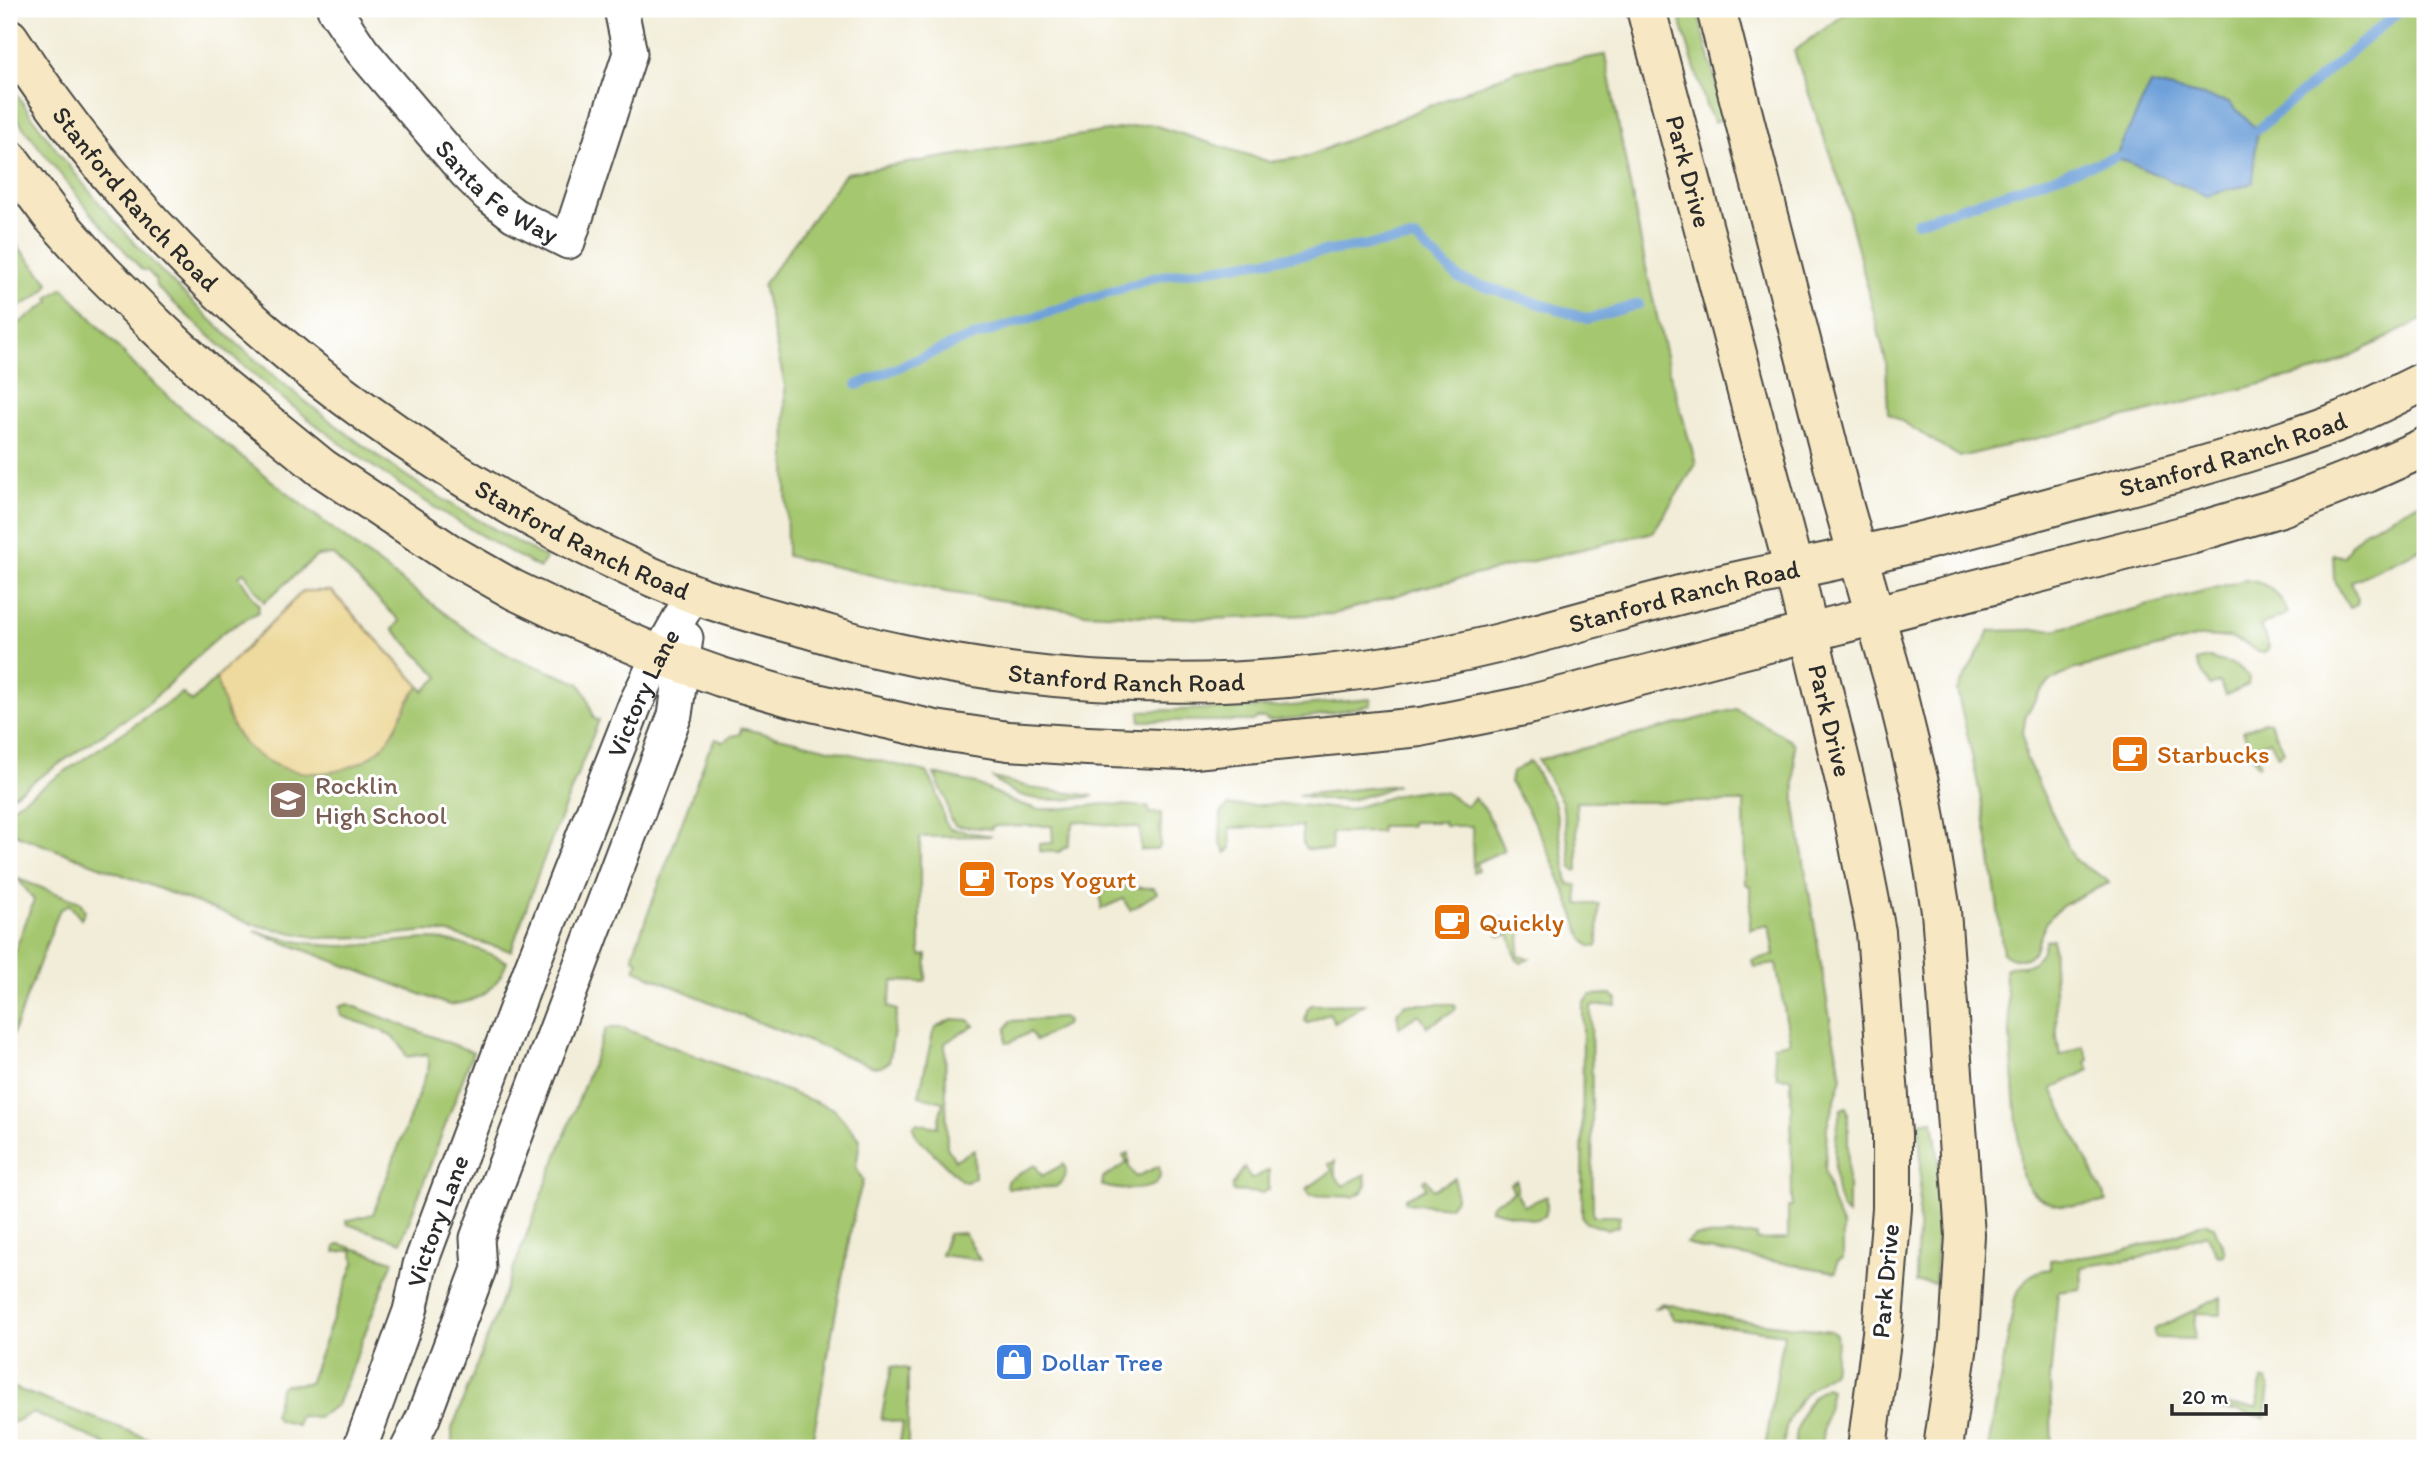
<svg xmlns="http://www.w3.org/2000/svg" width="2434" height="1457" font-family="Itim,sans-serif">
  <rect width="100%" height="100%" fill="#fff"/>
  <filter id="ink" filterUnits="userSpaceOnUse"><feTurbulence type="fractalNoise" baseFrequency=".0143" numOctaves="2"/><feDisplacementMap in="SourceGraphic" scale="14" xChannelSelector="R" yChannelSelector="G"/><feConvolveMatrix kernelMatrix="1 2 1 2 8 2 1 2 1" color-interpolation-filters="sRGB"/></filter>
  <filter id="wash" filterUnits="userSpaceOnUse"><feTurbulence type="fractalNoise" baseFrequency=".00686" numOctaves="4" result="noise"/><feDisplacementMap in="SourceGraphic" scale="28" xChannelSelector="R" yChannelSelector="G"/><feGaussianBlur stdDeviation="1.57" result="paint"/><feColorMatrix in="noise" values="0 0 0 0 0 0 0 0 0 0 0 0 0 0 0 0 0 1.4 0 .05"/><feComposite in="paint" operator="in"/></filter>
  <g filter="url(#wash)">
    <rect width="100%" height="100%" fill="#f2edd8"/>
    <g fill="#a5c770" stroke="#68794e" stroke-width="2">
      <polygon points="1677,9 1697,9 1725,118 1714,122 1706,106"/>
      <polygon points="1852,9 2425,9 2425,318 2328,368 1960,457 1888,413 1886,362 1845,198 1794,51"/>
      <polygon points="1605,55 1646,268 1669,369 1696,464 1653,532 1421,588 1334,614 1209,619 1084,613 946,592 787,556 785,386 763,285 846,173 1150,124 1270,162 1306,157 1517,70"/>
      <path d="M9,83C111,237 248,366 399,471C446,503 496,530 546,558L540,568C395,492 274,400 156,286L155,279L147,270H142L91,213L23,127L9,107Z"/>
      <path d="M9,236L49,283C41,300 22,302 9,313Z"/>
      <polygon points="63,288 136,367 191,417 329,526 480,640 510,656 579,683 587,696 594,719 599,720 540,869 511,951 449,933 427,931 372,937 319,938 255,925 9,832 9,809 182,693 192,702 303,591 331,591 424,691 439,677 393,629 400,621 333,555 317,556 264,602 244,572 239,576 259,606 258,612 222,633 150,702 9,798 9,330 50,302 48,298"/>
      <polygon points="2425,500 2425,547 2351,582 2358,599 2357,605 2349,608 2334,579 2333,554 2344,557 2351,544 2366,530"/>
      <path d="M2245,580C2268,582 2279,592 2288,613L2260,626L2269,647L2265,653L2258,652L2245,643L2230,638L2203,636L2072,670L2051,681L2040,692L2026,715L2023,732L2026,758L2074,859C2084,869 2103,873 2109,883C2090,892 2067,900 2052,915C2041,925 2039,951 2028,957C2018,962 2011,957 2003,954C1994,864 1979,778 1957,691L1990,631L2058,629Z"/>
      <polygon points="2209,658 2236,665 2249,676 2248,685 2226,695 2220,682 2210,686 2196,661"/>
      <polygon points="1370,699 1371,705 1315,716 1268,721 1265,718 1257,718 1253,721 1140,721 1140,711 1280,707"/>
      <polygon points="1736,709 1789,739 1794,744 1795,807 1832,1031 1842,1077 1827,1126 1825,1170 1832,1202 1843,1227 1843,1258 1837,1262 1836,1272 1702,1249 1686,1243 1695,1236 1756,1235 1756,1240 1788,1239 1788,1207 1792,1207 1791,1078 1777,1077 1773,1045 1790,1042 1776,964 1754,967 1752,960 1774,955 1769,925 1750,929 1750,886 1745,884 1744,802 1576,802 1578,870 1575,871 1572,869 1562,802 1538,760"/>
      <polygon points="2265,721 2270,722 2284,751 2278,756 2270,740 2253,748 2260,763 2258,766 2245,744 2248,742 2243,731"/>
      <polygon points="741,728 927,772 936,789 945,822 950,829 992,836 920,837 920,951 922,956 927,955 926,980 922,982 893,981 888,1007 897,1010 890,1057 889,1062 881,1067 874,1067 747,1018 635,970 638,961 633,958 634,951 708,752 716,739 723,742 732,736 741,734"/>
      <path d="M1530,761L1555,805L1568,884L1577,885L1578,904H1599L1598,944L1596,947L1590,946L1583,939C1563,884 1543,831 1510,782L1512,773Z"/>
      <polygon points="934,774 975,783 1014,802 1037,809 1058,809 1105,804 1148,807 1150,813 1161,813 1160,847 1156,850 1141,850 1140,828 1074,821 1068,846 1059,852 1039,851 1039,844 1053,843 1052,826 992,826 992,829 956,826 950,819 946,799"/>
      <path d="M993,778L1037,789L1094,796C1059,802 1021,805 993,778Z"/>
      <path d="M1397,785C1356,801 1342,805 1298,795Z"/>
      <polygon points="1425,790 1446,793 1467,806 1474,798 1486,810 1504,850 1476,863 1478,870 1473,872 1472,826 1445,826 1444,822 1411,822 1411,826 1381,826 1380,832 1332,833 1331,850 1306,849 1303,844 1302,826 1230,828 1231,848 1226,853 1220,843 1221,813 1228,806 1290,804 1347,810 1403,793"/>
      <polygon points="18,879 80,902 85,910 81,919 69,904 59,911 9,1044 9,967 34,900"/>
      <polygon points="1110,887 1154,888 1157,893 1130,910 1123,899 1101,909 1101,894"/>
      <polygon points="1501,918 1505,929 1528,922 1535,925 1536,928 1522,927 1518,956 1529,958 1521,963 1516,959 1510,935 1499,936 1496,920"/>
      <path d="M254,931C282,939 310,945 339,946C369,947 400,939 430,939C455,940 485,950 507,962C497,990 478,1002 449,1005Z"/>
      <path d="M2053,939L2057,1038L2060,1056L2083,1046L2089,1060L2086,1062L2089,1070L2052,1089L2107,1202C2070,1206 2040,1214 2021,1175L2005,969C2011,965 2015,967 2023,966C2037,964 2042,952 2046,940Z"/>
      <polygon points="1611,994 1617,999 1616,1005 1591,1006 1593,1216 1620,1216 1618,1226 1608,1230 1586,1223 1582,1217 1583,1004 1591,995"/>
      <path d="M348,1004L473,1052L401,1242L347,1224L346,1221L373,1214L429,1066L427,1054L406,1057C401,1031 362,1024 341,1016L339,1007Z"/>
      <polygon points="1365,1004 1335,1023 1329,1013 1308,1023 1305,1021 1307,1010 1311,1005"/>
      <polygon points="1405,1004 1454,1004 1456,1007 1455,1010 1427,1027 1419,1014 1399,1027 1397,1013"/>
      <polygon points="1064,1018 1067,1022 1065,1025 1036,1041 1030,1032 1009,1043 1006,1042 1006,1029 1011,1021"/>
      <polygon points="952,1019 969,1020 974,1025 945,1043 947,1147 955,1160 974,1150 975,1177 967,1182 962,1181 916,1136 913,1127 916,1123 937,1127 943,1102 919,1096 933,1032 937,1026"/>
      <polygon points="606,1028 623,1028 834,1109 860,1139 856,1168 863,1180 854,1213 811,1448 452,1448 452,1429"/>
      <path d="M1846,1107L1848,1112V1215C1828,1199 1835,1132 1841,1109Z"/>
      <polygon points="1933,1120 1940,1169 1935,1284 1916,1282 1916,1276 1921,1163 1919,1122"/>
      <path d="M1128,1153L1129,1167L1136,1177L1159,1166L1160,1177L1156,1184C1144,1191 1115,1191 1102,1185L1103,1178L1127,1163L1123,1156Z"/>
      <polygon points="1335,1161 1335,1175 1343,1186 1365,1174 1366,1185 1362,1192 1353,1197 1310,1195 1306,1189 1332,1171 1329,1164"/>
      <path d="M1064,1164C1068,1173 1064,1183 1055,1187L1008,1188L1006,1185L1008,1180L1035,1165L1042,1176Z"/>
      <polygon points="1244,1167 1251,1179 1269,1170 1269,1189 1262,1193 1232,1191 1232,1187"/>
      <polygon points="1455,1178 1456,1199 1449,1207 1407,1203 1405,1201 1406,1198 1426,1188 1423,1180 1426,1179 1433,1190"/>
      <polygon points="1517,1180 1517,1194 1524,1206 1547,1196 1547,1209 1545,1216 1534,1220 1490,1209 1493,1204 1514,1192 1510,1184"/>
      <path d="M2204,1223L2214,1226L2225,1252L2224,1255L2218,1256L2206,1234L2140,1258L2081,1267L2082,1284L2080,1289L2058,1292L2050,1380L2052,1448H1988L2015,1298C2023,1281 2031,1271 2050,1269V1260C2105,1256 2154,1247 2204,1223Z"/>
      <polygon points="963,1233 965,1234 980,1260 941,1255 948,1234"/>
      <polygon points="340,1244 393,1261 337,1405 318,1417 299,1416 297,1425 278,1420 274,1415 280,1388 285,1385 309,1383 354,1263 353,1250 335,1252 336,1246"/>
      <polygon points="2221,1297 2221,1314 2195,1313 2194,1339 2156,1338 2154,1333 2155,1329"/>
      <path d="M1662,1303L1738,1320L1831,1331L1836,1334L1837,1343L1833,1372C1807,1387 1782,1416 1784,1448H1765L1784,1334L1674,1319L1665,1305L1653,1309Z"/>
      <polygon points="892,1366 908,1369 908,1448 899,1448 903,1423 881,1419"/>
      <polygon points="2263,1380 2267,1380 2269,1386 2265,1418 2240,1411 2220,1410 2220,1406 2258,1407 2260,1386"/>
      <path d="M9,1386L174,1448H175H107L102,1442L34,1413C25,1413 21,1423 9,1423Z"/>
      <path d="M1826,1387L1831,1389L1820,1448H1794C1797,1425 1803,1399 1826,1387Z"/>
    </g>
    <path fill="#eeda9e" stroke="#8c8264" stroke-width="2" d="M303,591H331L420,686C402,704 399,732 380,749C344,782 282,781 247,746C229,729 223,700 216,678Z"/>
    <polygon fill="#6ea0d9" stroke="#4c6682" stroke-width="2" points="2151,84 2229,102 2257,130 2253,183 2207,196 2115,157"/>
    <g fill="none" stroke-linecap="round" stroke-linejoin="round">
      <g stroke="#6ea0d9" stroke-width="10">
        <polyline points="2257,130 2402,9"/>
        <polyline points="1917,222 2115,157"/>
        <polyline points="857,385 958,342 1156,277 1415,238 1460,279 1588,319 1639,304"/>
      </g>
    </g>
  </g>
  <g filter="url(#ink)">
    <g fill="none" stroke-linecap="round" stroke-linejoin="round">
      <defs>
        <g id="street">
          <path id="s1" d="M334,9L362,51L466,173L488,195L514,215L568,242L630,53L621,9"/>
          <path id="s2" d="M360,1448L410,1311L420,1265L532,966L635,705L659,655L693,594"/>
          <polyline points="408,1448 423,1418 479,1269 477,1238 675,715 686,638"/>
        </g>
        <g id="secondary">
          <path id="s3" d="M1646,9L1794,570L1852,810L1876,932L1892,1134V1208L1882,1333L1867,1448"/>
          <polyline points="1716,9 1842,500 1895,685 1922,795 1941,911 1965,1235 1959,1338 1943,1448"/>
          <path id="s4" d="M9,38C135,234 304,386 505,502C567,538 632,571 699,596C733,608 767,617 802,627C828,634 854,643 880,649C1019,681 1167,691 1308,676C1380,669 1451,656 1520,638C1594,619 1667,596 1742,580C1803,567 1865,555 1926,540C1982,526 2039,510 2095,495C2177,474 2260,451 2340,421C2369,410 2397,394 2425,381"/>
          <polyline points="9,159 52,216 101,271 155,325 208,375 322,468 449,553 514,590 577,620 659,655 721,677 790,697 935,730 1008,741 1087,746 1184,750 1420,727 1524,706 2190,534 2281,507 2367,473 2425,447"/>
        </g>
      </defs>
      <use href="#street" stroke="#494845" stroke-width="37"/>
      <use href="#secondary" stroke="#494845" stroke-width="42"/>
      <use href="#street" stroke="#fff" stroke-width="33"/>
      <use href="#secondary" stroke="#f7e8c3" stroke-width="38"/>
    </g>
  </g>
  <defs>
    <symbol id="cafe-square" viewBox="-11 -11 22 22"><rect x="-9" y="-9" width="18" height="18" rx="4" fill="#e8710a" stroke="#fff"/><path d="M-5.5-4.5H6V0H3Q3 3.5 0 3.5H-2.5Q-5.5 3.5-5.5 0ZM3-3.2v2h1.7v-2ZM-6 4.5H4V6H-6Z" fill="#fff"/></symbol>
    <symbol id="school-square" viewBox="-11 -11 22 22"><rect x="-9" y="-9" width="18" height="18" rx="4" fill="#8d6e63" stroke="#fff"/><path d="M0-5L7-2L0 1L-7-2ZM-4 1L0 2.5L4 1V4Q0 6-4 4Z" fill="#fff"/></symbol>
    <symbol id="shop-square" viewBox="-11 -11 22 22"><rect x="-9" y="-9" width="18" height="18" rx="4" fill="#3f7fe0" stroke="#fff"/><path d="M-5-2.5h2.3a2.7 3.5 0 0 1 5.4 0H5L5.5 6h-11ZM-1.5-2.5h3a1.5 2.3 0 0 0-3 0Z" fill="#fff"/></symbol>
  </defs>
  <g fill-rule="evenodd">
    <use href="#cafe-square" x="2108" y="732" width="44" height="44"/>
    <use href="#school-square" x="266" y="778" width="44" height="44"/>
    <use href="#cafe-square" x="955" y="857" width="44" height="44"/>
    <use href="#cafe-square" x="1430" y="900" width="44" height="44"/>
    <use href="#shop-square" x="992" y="1340" width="44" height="44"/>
  </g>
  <g text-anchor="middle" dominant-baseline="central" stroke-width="6" stroke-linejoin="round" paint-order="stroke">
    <g font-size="26" fill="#2b2b2b" stroke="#fff">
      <text stroke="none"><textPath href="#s3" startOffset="168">Park Drive</textPath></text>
      <text stroke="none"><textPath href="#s1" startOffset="247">Santa Fe Way</textPath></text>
      <text stroke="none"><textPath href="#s4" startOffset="205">Stanford Ranch Road</textPath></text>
      <text stroke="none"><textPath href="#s4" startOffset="2473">Stanford Ranch Road</textPath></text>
      <text stroke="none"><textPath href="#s4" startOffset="772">Stanford Ranch Road</textPath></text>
      <text stroke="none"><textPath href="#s4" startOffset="1906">Stanford Ranch Road</textPath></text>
      <text stroke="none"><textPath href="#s4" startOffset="1339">Stanford Ranch Road</textPath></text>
      <text stroke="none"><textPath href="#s2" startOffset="807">Victory Lane</textPath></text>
      <text stroke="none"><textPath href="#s3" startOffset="735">Park Drive</textPath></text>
      <text stroke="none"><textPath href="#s2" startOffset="240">Victory Lane</textPath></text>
      <text transform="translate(1885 1281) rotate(-85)">Park Drive</text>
    </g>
    <g font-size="26" fill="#c56008" stroke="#fff" text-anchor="start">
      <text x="2157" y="754">Starbucks</text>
      <text x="1004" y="879">Tops Yogurt</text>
      <text x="1479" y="922">Quickly</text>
    </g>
    <g font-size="26" fill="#785e54" stroke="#fff" text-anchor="start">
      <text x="315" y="785">Rocklin<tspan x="315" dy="30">High School</tspan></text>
    </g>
    <g font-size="26" fill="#366cbe" stroke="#fff" text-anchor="start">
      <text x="1041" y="1362">Dollar Tree</text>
    </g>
  </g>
  <rect width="2434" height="1457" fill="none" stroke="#fff" stroke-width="35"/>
  <path d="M2172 1404v10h94v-10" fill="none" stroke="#2b2b2b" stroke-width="3.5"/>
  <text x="2182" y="1404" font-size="21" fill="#2b2b2b" stroke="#ffffff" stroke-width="5" paint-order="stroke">20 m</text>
</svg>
